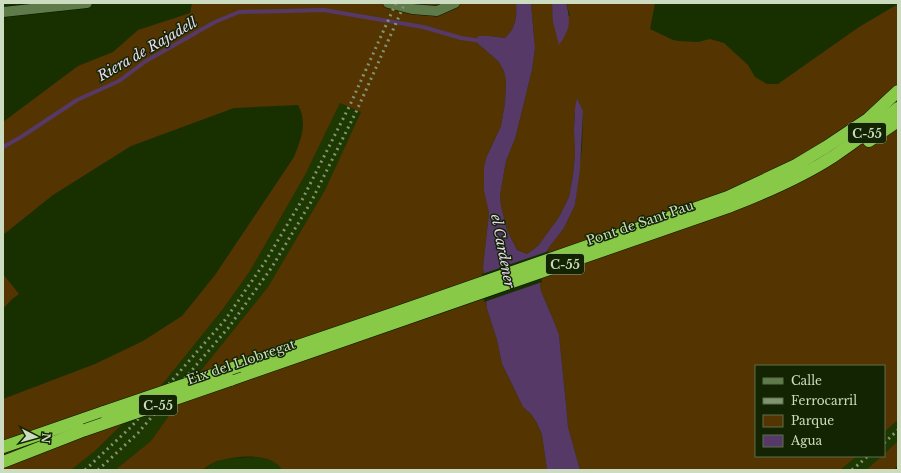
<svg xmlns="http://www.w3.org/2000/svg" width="901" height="473" font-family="'Libre Baskerville',serif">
  <rect width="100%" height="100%" fill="#182f00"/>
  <g fill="#1d3800">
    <polygon points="340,103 361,112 325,190 268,287 199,373 151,441 115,470 71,470 96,450 161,386 223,309 250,271 305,175"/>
    <polygon points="898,420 898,441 884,454 884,432"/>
    <polygon points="857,456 882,456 866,470 840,470"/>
    <polygon points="255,457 272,460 277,463 282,470 202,470 213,463 225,459"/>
  </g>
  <g fill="#543502">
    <path d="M192,3H516C517,18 516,27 505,38L489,36L476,42L498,61L504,71L506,81L505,103L501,126L487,156V202L489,213L483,267L487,309L497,340L502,364L523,407L531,414L537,423L542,435L547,470H282C272,451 232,456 215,462C210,464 206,467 202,470H115L151,441L199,373L268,287L325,190L361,112L340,103L305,175L250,271L223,309L161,386L96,450L71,470H3V399L95,364L143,341L182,316L215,275L294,157C301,139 308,123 298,105L234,108L131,146L53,195L3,235V122L78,66L113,52L138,30L190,13Z"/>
    <polygon points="531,3 552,3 552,10 570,16 566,3 655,3 650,29 673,40 679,41 698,42 710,39 724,43 748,65 755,77 767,84 778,84 859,27 898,4 898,420 884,432 884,366 756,366 756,456 857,456 840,470 580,470 568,427 566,404 559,335 555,324 541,291 539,277 544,256 550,246 564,228 575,205 582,147 583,111 577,98 574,119 575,154 573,175 569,197 559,217 538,246 527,254 517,250 507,230 501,206 500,195 506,161 515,139 532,70 535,48"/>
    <polygon points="3,274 19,294 12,299 3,309"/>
    <polygon points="898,441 898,465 894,470 866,470 882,456 884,456 884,454"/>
  </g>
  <g fill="#563967">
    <path d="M516,3H531L535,48L532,70L515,139L506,161L500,195L501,206L507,230L517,250L527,254L538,246L559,217L569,197L573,175L575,154L574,130L575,108L577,98L583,111L580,169L575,205L564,228L550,246L544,256L539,277L541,291L555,324L559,335L566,404L568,427L580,470H547L542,435L537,423L531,414L523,407L507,374L502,364L497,340L487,309L483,267L489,213L484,190V167L487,156L501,126L505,103L506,82L504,71L498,61L476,42L478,36H489L505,38C516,27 517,18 516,3Z"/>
    <path d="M552,3H566C571,22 570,29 559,45L553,22Z"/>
  </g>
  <polygon fill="#182f00" points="549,251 546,257 541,277 542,282 484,302 482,274"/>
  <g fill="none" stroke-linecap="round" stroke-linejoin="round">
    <polyline stroke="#563967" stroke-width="4" points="3,147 21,137 77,100 119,81 146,61 215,22 239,12 324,10 423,27 461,38 481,41"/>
    <defs>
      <g id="minor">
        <polyline points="388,3 412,9 437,11 455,3"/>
        <polyline points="3,12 87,3"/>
      </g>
      <g id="highway">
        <polyline points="869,141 898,121"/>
        <polyline points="239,366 395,313 728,197 796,165 826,147 868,119 898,91"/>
        <path d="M230,380L731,206C767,192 802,177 834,156C856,141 877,125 898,108"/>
        <polyline points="3,447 104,412"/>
        <polyline points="3,462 85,430"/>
      </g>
    </defs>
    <use href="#minor" stroke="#081500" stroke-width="11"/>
    <use href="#highway" stroke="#081500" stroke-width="13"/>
    <use href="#minor" stroke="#5f7b49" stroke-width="10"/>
    <use href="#highway" stroke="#88ca48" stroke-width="12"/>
    <g stroke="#829572" stroke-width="3" stroke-dasharray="2 4" stroke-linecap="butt">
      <polyline points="884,443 898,430"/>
      <polyline points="85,470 131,427 225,320 265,262 302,200 350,105 396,3"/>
      <polyline points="98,470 138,433 229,327 272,267 311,202 357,110 405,3"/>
      <polyline points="852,470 868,456"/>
    </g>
    <defs>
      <g id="highway-bridge">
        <polyline points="104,412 239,366"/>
        <polyline points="85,430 230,380"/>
      </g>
    </defs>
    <use href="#highway-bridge" stroke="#081500" stroke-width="13" stroke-linecap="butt"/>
    <use href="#highway-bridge" stroke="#88ca48" stroke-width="12"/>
  </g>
  <g text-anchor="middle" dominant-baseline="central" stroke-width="3" stroke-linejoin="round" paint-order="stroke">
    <g fill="#122401" stroke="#94a587" stroke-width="1">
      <rect x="848" y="123" width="38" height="20" rx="3"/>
      <rect x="546" y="254" width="38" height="20" rx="3"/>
      <rect x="139" y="395" width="38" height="20" rx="3"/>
    </g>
    <g font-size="12" font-weight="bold" fill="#ccdcc1">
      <text x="867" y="133">C-55</text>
      <text x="565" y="264">C-55</text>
      <text x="158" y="405">C-55</text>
    </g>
    <g font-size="13" fill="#ccdcc1" stroke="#122401">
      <text transform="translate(640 223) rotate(-19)">Pont de Sant Pau</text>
      <text transform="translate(241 362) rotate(-19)">Eix del Llobregat</text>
    </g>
    <g font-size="14" font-style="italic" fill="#ead8f6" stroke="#122401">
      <text transform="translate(147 49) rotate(-30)">Riera de Rajadell</text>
      <text transform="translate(503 251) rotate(79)">el Cardener</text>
    </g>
  </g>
  <rect width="901" height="473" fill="none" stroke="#ccdcc1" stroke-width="8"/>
  <rect x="755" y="365" width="130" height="92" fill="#122401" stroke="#5c6e4e"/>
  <rect x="763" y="378" width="20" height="6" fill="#5f7b49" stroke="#5c6e4e"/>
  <text x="791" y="385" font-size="12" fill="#ccdcc1">Calle</text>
  <rect x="763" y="398" width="20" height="6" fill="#829572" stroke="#5c6e4e"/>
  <text x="791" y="405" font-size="12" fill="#ccdcc1">Ferrocarril</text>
  <rect x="763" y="415" width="20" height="12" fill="#543502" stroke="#5c6e4e"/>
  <text x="791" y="425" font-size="12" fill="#ccdcc1">Parque</text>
  <rect x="763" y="435" width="20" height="12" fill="#563967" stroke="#5c6e4e"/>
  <text x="791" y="445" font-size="12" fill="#ccdcc1">Agua</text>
  <g transform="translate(36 437) rotate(96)" stroke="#122401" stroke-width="3" paint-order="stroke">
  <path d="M0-3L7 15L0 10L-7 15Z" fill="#ccdcc1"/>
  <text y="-6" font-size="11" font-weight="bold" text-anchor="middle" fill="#ccdcc1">N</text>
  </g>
</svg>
